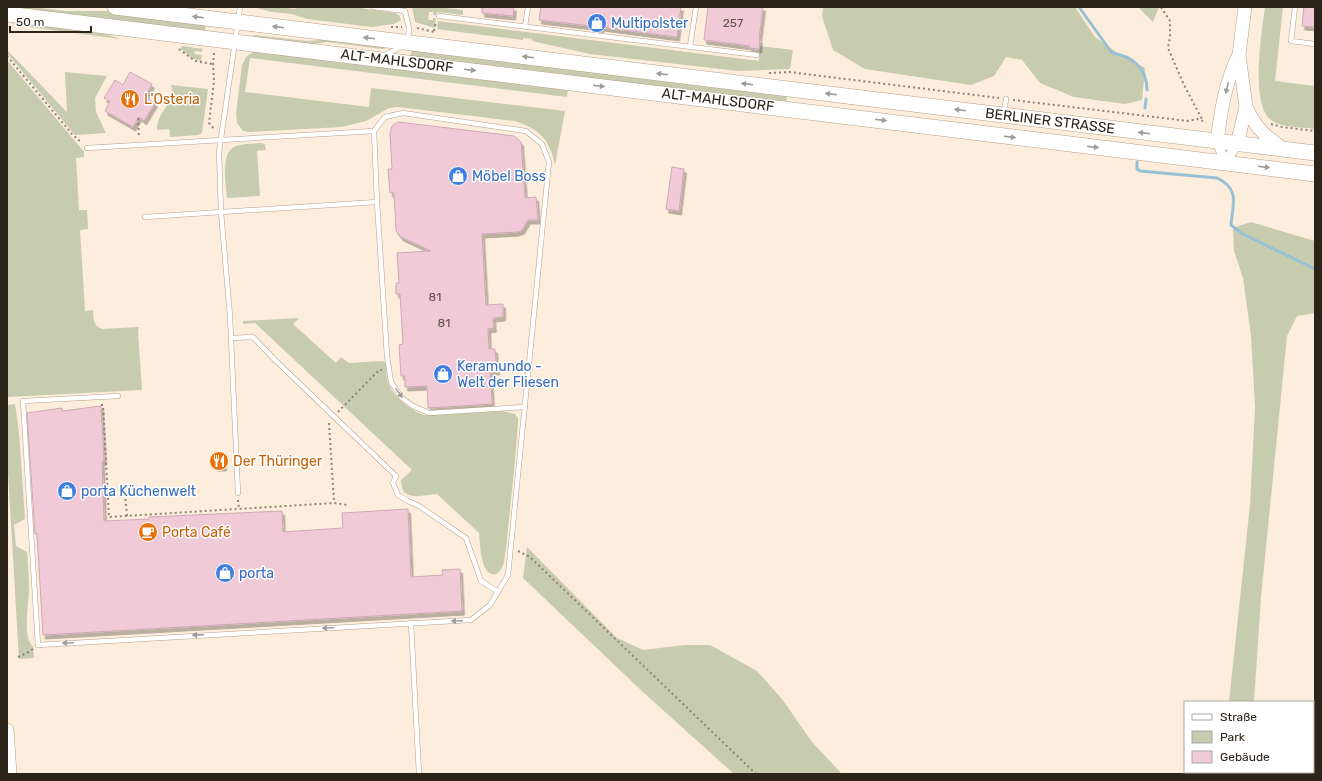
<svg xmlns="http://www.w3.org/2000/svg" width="1322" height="781" font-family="Rubik,sans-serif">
  <defs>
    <filter id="shadow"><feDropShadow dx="2.5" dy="4" stdDeviation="0" flood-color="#0004"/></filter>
  </defs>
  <rect width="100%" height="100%" fill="#fdeddc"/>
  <g fill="#c6ccad">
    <polygon points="7,7 33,7 65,11 107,11 206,23 205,32"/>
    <polygon points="253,7 280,7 295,9 296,7 353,7 395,13 399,15 401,20 394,24 372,27 307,19 292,14 271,12"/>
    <polygon points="412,7 437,7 463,10 463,15 437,12 436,15 433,15 433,12 429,12 428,20 433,20 433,18 436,18 435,28 415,22"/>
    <polygon points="823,7 1075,7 1095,37 1116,52 1145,68 1142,100 1125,104 1074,97 1040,83 1022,60 1006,57 994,76 971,85 865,69 833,50 822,16"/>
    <polygon points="1138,7 1159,7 1153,22"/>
    <path d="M1265,7H1283L1275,81L1315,86V129C1303,127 1279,128 1270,119C1250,102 1262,31 1265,7Z"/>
    <polygon points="9,19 95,30 120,39 22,26 9,22"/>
    <polygon points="438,21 759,61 760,46 793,50 790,69 738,71 590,54 532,41 532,39 523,38 523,40 444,30 437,29"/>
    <polygon points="253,35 307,41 333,39 388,48 382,49 327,42 313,44 253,38"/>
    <polygon points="182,46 203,49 202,52 195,51 194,54 202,55 201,61 191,58 181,49"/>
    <polygon points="7,50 67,112 65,72 107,76 95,98 96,112 106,133 75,135 7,53"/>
    <polygon points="412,50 787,95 786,103 410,56"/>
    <path d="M254,51L568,88L567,97L250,58L245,92L369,107L371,88L565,111L555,165C550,139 539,129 514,121L398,107L389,108L366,121L341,127L250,132L243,131L237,123L236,114L242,65L246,57Z"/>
    <path d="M7,60L84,152V157L76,158L79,210H87L88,229L80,230L85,311L93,310C94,320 92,324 102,329L139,327L138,331L142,390L7,397Z"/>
    <path d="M171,85L208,89L202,133L198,135L170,137L169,129L157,130C156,113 177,100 171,85Z"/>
    <path d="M262,143L265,145L266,150L257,151L260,196L227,198C226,184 220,155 234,147C242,143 254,144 262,143Z"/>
    <polygon points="1251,222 1315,241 1315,313 1297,316 1287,336 1261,597 1254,702 1229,702 1250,505 1255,407 1251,336 1243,278 1234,251 1233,228"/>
    <path d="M299,318L293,324L336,363L341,357L349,363L383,361L386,364C386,370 386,377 388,382C393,397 410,410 424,415L502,411L515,414L518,418V423C516,452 513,481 510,509C508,527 507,545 504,562C503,566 500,573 496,574C480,578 480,542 479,533L437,494C422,495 401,503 401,480L412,470L255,323L243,324V321Z"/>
    <path d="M15,404L19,432L25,519L14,525L16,546L27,552C28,564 29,577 29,589C29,602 22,638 33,646L34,658L19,659L7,456V405Z"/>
    <polygon points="527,547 617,638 643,650 685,645 710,645 757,671 782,699 812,742 842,774 734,774 644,693 523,578"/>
    <polygon points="1313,732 1315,733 1315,774 1268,774 1268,772 1313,772"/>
  </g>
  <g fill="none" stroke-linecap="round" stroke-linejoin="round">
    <g stroke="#98c0d4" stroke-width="3">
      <path d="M1079,7L1112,53C1132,56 1147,68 1147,90"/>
      <polyline points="1145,108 1146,99"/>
      <path d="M1137,162V169L1140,171L1217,178C1240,189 1233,203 1231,225L1243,234L1315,269"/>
    </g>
  </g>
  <g fill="#f0cad7" stroke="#cda8b5" filter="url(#shadow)">
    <polygon points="482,7 514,7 513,16 482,13"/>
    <polygon points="541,7 681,7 677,37 601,27 601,29 591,28 591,26 539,20"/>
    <polygon points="708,7 763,7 759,39 760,39 759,49 749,48 750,46 704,40"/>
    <polygon points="1304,7 1315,7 1315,27 1302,26"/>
    <polygon points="130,72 152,84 145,97 155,103 144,121 139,117 133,127 105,111 110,101 104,98 115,80 123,85"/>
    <polygon points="398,122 514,136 519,140 521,142 525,198 536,197 538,220 528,220 522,230 517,232 482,234 486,305 503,304 503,317 493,318 494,328 488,329 489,349 495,349 497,371 490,371 492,404 428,408 427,386 405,387 405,376 401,376 399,345 403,344 400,294 396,294 396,283 399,283 397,253 431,251 401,237 396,231 394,193 390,193 388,169 392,169 390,133 392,126"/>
    <polygon points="672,167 684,169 679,211 666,209"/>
    <polygon points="101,406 104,461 102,462 104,521 149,519 149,517 282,511 283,532 343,528 342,513 408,509 411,577 443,575 442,570 460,569 462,611 43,635 37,534 35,534 27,413 62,408 62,411"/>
    <polygon points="214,455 223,455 224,467 215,467"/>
  </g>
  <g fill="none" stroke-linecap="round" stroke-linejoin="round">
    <defs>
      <g id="lane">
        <polyline points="374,7 405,11 409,28 408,41"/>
        <polyline points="1295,7 1291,41 1315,44"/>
        <polyline points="439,16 757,55"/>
        <polyline points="525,26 528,7"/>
        <polyline points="690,46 696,7"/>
        <polyline points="383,56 401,47"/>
        <polyline points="1004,113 1006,99"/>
        <polyline points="374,131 377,202 387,356 391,382 402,398 413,406 429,413 525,407"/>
        <polyline points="87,148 374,131 385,117 403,113 526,131 542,144 549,162 508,575 490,605 471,620 38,645 23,401 118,396"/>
        <polyline points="145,217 377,202"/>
        <polyline points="231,338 253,337 275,360 396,476 393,483 398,495 408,501 419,506 466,538 481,581 498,592"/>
        <polyline points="238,493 230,316 221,212 219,152 240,7"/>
        <polyline points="411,623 419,774"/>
      </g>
      <g id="street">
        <polyline points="1217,141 1225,163"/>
        <polyline points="1225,163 1237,144"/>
      </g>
      <g id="secondary">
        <path d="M1246,107C1257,130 1265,136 1285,150"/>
        <path d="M1217,141C1221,112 1225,81 1239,55"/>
        <polyline points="1237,144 1246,107 1239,55 1245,7"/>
        <polyline points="7,730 10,774"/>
      </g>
      <g id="primary">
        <polyline points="115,7 1315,153"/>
        <polyline points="7,14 1315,174"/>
      </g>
    </defs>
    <use href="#lane" stroke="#b9a186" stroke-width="5.5"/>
    <use href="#street" stroke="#b9a186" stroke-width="10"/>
    <use href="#secondary" stroke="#b9a186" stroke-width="14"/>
    <use href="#primary" stroke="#b9a186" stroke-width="16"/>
    <g stroke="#908376" stroke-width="2" stroke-dasharray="2 3" stroke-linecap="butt">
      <polyline points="1161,7 1170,21 1170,37 1168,48 1184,85 1203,121"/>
      <polyline points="391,27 402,27"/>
      <polyline points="417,28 434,32"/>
      <polyline points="434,31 436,22"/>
      <polyline points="179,49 195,61 213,64"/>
      <polyline points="214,53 213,64 214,81 209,123 215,130"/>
      <polyline points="7,56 72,134 82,143"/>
      <polyline points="769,73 789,72 999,98"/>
      <polyline points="1013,100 1188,121 1197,119 1203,121"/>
      <polyline points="138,118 139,138"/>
      <polyline points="1271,124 1282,127 1315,131"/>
      <polyline points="101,405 103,405 109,517 334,503 347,505"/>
      <polyline points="338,412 379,370 382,370"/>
      <polyline points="329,423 334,502"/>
      <polyline points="125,494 127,516"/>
      <polyline points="238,500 239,509"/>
      <polyline points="518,551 530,557 756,774"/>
      <polyline points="18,657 27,653 33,649"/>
    </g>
    <use href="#lane" stroke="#fff" stroke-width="4.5"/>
    <use href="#street" stroke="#fff" stroke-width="9"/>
    <use href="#secondary" stroke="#fff" stroke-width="13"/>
    <use href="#primary" stroke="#fff" stroke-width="15"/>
  </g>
  <defs><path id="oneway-solid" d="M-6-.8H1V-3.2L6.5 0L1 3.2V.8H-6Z"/></defs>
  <g fill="#a09c98">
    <use href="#oneway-solid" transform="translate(198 17) rotate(-173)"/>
    <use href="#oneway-solid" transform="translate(278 27) rotate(-173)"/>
    <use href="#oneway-solid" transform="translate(369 38) rotate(-173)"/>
    <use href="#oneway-solid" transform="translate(528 57) rotate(-173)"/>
    <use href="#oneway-solid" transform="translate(470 70) rotate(7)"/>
    <use href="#oneway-solid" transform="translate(662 74) rotate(-173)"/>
    <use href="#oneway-solid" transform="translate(747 84) rotate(-173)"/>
    <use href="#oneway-solid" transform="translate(599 86) rotate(7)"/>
    <use href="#oneway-solid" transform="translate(1227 88) rotate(103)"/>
    <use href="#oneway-solid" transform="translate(831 94) rotate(-173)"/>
    <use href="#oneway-solid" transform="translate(960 110) rotate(-173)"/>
    <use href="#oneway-solid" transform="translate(881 120) rotate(7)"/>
    <use href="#oneway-solid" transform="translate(1144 133) rotate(-173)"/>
    <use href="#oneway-solid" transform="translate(1010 137) rotate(7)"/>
    <use href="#oneway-solid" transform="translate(1093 147) rotate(7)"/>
    <use href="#oneway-solid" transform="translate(1264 167) rotate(7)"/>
    <use href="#oneway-solid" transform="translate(399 393) rotate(54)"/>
    <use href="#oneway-solid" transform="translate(457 621) rotate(177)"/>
    <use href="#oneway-solid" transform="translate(328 628) rotate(177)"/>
    <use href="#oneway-solid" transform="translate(198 635) rotate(177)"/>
    <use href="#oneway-solid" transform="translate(68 643) rotate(177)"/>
  </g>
  <defs>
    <symbol id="shop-disc" viewBox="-11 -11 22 22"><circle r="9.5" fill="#3f7fe0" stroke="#fff"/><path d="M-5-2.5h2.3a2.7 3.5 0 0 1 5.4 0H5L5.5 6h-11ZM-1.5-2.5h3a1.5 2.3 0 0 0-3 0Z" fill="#fff"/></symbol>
    <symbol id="restaurant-disc" viewBox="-11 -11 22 22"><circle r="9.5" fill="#e8710a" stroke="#fff"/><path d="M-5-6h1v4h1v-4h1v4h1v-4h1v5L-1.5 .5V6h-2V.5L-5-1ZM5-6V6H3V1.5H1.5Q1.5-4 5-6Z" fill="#fff"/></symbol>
    <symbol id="cafe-disc" viewBox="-11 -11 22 22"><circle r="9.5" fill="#e8710a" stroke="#fff"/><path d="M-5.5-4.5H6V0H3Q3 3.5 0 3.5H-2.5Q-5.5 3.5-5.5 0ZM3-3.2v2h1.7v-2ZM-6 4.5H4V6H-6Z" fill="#fff"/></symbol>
  </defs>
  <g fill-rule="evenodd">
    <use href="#shop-disc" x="586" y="12" width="22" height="22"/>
    <use href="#restaurant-disc" x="119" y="88" width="22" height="22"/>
    <use href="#shop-disc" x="447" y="165" width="22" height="22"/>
    <use href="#shop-disc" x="432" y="363" width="22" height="22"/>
    <use href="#restaurant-disc" x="208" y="450" width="22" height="22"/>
    <use href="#shop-disc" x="56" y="480" width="22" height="22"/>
    <use href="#cafe-disc" x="137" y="521" width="22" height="22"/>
    <use href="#shop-disc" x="214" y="562" width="22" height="22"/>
  </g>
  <g text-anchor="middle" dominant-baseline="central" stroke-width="3" stroke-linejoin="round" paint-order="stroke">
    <g font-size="12" fill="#5e4e48">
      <text x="733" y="23">257</text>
      <text x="435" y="297">81</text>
      <text x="444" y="323">81</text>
    </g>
    <g font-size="14" fill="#366cbe" stroke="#fff" text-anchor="start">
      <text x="611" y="23">Multipolster</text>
      <text x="472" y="176">Möbel Boss</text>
      <text x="457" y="366">Keramundo -<tspan x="457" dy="16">Welt der Fliesen</tspan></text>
      <text x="81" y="491">porta Küchenwelt</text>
      <text x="239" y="573">porta</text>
    </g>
    <g font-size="14" fill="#2d2419" stroke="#fff">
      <text transform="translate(397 61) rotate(7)">ALT-MAHLSDORF</text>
      <text transform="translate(718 100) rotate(7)">ALT-MAHLSDORF</text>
      <text transform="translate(1050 121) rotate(7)">BERLINER STRASSE</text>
    </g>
    <g font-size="14" fill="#c56008" stroke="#fff" text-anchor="start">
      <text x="144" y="99">L'Osteria</text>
      <text x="233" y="461">Der Thüringer</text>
      <text x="162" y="532">Porta Café</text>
    </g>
  </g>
  <rect width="1322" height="781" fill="none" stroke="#2d2419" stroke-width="16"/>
  <rect x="1184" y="701" width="130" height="72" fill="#ffffff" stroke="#aba7a3"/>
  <rect x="1192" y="714" width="20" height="6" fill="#ffffff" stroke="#aba7a3"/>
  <text x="1220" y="721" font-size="12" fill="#2d2419">Straße</text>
  <rect x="1192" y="731" width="20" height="12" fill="#c6ccad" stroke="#aba7a3"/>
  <text x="1220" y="741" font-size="12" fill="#2d2419">Park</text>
  <rect x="1192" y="751" width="20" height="12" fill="#f0cad7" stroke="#aba7a3"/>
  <text x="1220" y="761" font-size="12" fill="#2d2419">Gebäude</text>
  <path d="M10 26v6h81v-6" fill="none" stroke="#2d2419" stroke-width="2"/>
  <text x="16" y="26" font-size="12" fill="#2d2419" stroke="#ffffff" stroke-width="3" paint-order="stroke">50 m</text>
</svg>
